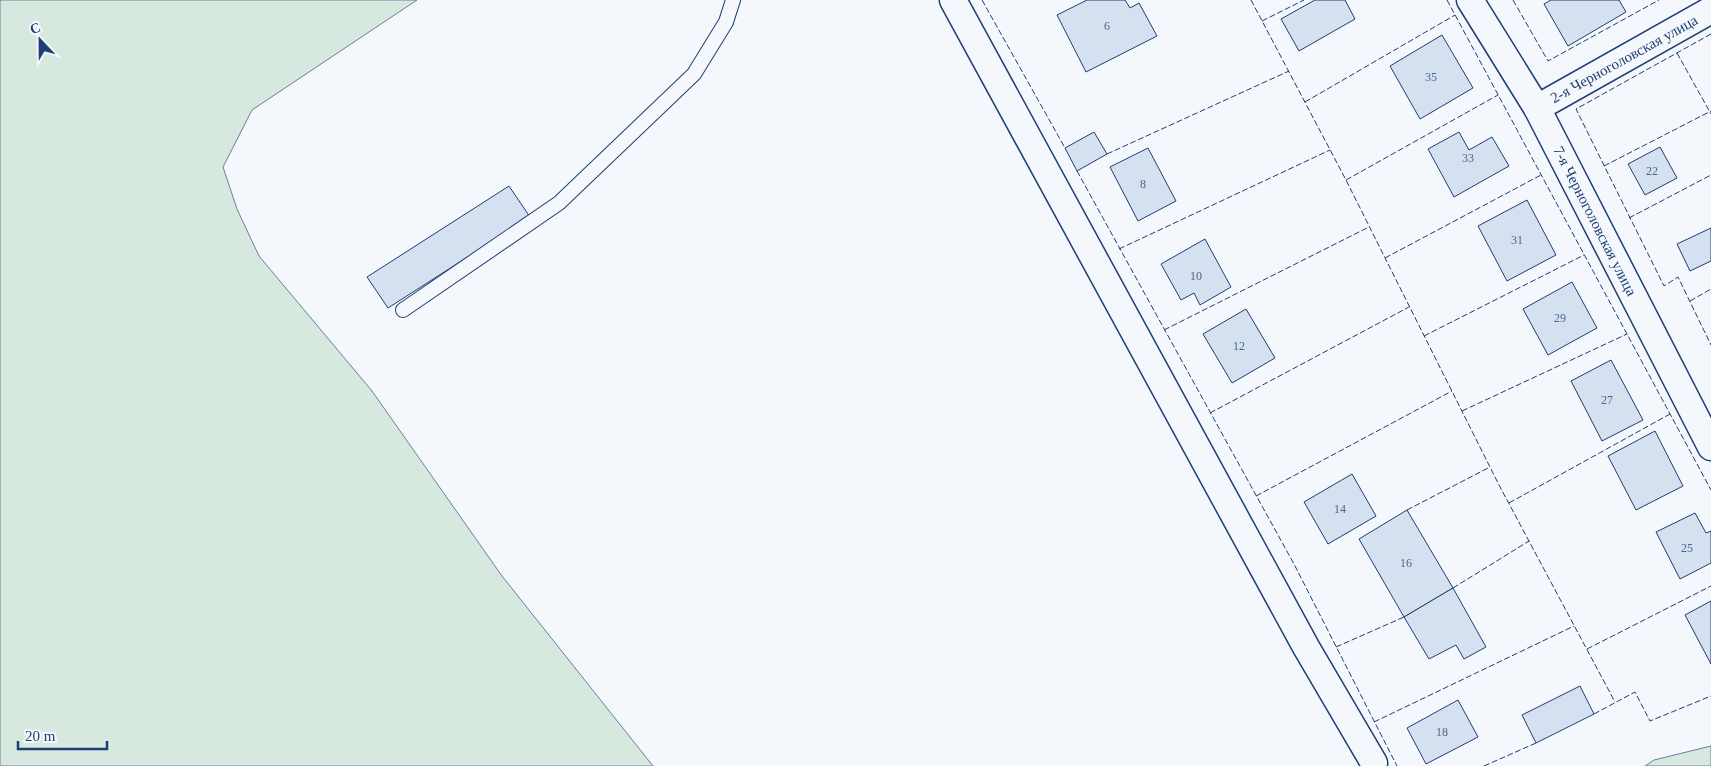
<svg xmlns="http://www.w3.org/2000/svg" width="1711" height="766" font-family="Georgia,serif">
  <rect width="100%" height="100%" fill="#f4f7fb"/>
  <g fill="#d7e8df" stroke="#687fa3">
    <polygon points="0,0 417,0 252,110 223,167 237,209 259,256 372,391 502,576 653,766 0,766"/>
    <polygon points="1711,746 1711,766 1645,766 1654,760"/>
  </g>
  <g fill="#d5e0f0" stroke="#1d3f73">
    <polygon points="1087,0 1125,0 1130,8 1139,3 1157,36 1086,72 1057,15"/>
    <polygon points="1315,0 1345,0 1355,19 1299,51 1281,19"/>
    <polygon points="1551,0 1619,0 1626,12 1568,46 1544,4"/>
    <polygon points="1442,35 1473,88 1420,119 1390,66"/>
    <polygon points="1094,132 1107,154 1077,171 1065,148"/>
    <polygon points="1459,132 1469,150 1492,137 1509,166 1454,197 1428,149"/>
    <polygon points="1660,147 1677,178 1645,195 1628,164"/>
    <polygon points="1148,148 1176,201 1138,221 1110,167"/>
    <polygon points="509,186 530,217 388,308 367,277"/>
    <polygon points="1527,200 1556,255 1507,281 1478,226"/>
    <polygon points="1711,228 1711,261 1690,271 1677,244"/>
    <polygon points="1205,239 1231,287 1200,305 1194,293 1181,300 1161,264"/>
    <polygon points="1572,282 1597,328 1548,355 1523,309"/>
    <polygon points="1246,309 1275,358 1232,383 1203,334"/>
    <polygon points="1611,360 1643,420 1602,441 1571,381"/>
    <polygon points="1655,431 1683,486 1636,510 1608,456"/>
    <polygon points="1352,474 1376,516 1328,544 1304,502"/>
    <polygon points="1407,510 1453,588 1404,617 1359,539"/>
    <polygon points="1695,513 1706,533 1711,531 1711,563 1680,579 1656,532"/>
    <polygon points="1453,588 1486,647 1464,659 1456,645 1429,659 1404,617"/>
    <polygon points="1711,601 1711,664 1685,615"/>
    <polygon points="1580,686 1594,714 1536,743 1522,715"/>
    <polygon points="1458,700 1478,737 1426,764 1407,728"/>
  </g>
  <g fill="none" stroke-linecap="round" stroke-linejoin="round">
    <defs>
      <polyline id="lane" points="403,310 559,203 694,74 726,22 733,0"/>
      <g id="street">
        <polyline points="953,0 1306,647 1374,763"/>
        <polyline points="1470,0 1537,108 1711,447"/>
        <polyline points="1537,108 1711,10"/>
      </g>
    </defs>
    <use href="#lane" stroke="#1d3f73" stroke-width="16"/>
    <use href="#street" stroke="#1d3f73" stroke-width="29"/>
    <use href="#lane" stroke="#f4f7fb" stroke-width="14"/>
    <use href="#street" stroke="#f4f7fb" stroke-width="26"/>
    <g stroke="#1d3f73" stroke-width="1" stroke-dasharray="6 2.5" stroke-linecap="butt">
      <polyline points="982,0 1065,148"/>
      <polyline points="1251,0 1346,180 1499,485 1615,702"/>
      <polyline points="1447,0 1711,490"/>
      <polyline points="1513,0 1548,61 1659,0"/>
      <polyline points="1262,21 1304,0"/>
      <polyline points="1711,34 1576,109 1664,286 1678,277 1711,345"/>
      <polyline points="1677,53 1711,114"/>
      <polyline points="1305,102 1455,15"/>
      <polyline points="1107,154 1289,71"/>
      <polyline points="1604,166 1711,111"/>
      <polyline points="1077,171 1294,564 1397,766"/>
      <polyline points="1346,180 1498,95"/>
      <polyline points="1629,218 1711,175"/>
      <polyline points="1119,249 1330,150"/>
      <polyline points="1385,258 1541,175"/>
      <polyline points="1690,301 1711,289"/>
      <polyline points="1164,330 1369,227"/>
      <polyline points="1424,336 1584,255"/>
      <polyline points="1462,411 1627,334"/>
      <polyline points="1210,413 1409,307"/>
      <polyline points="1256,496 1452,391"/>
      <polyline points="1509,503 1670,414"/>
      <polyline points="1407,510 1490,467"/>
      <polyline points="1453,588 1529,541"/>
      <polyline points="1336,647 1404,617"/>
      <polyline points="1587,649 1711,586"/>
      <polyline points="1594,714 1635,692 1650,721 1711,696"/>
      <polyline points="1374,722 1574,626"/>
      <polyline points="1484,766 1536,743"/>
    </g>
  </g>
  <g text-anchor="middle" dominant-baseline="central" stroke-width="4" stroke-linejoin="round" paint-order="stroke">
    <g font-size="12" fill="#4b6792">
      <text x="1107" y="26">6</text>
      <text x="1431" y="77">35</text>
      <text x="1468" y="158">33</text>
      <text x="1652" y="171">22</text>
      <text x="1143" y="184">8</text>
      <text x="1517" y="240">31</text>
      <text x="1196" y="276">10</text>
      <text x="1560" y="318">29</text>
      <text x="1239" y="346">12</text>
      <text x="1607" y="400">27</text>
      <text x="1340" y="509">14</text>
      <text x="1687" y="548">25</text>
      <text x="1406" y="563">16</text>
      <text x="1442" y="732">18</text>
    </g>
    <g font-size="15" fill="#1d3f73" stroke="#f4f7fb">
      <text transform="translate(1624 59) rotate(-29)">2-я Черноголовская улица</text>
      <text transform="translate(1595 221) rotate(63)">7-я Черноголовская улица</text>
    </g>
  </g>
  <g transform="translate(40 40) rotate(338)" stroke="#f4f7fb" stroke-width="4" paint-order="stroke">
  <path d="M0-4L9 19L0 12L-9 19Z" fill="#1d3f73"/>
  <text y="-8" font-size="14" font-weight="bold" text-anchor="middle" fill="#1d3f73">С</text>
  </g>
  <path d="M18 741v8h89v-8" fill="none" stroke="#1d3f73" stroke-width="2.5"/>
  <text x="25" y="741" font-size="15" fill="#1d3f73" stroke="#f4f7fb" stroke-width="4" paint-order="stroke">20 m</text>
</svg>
